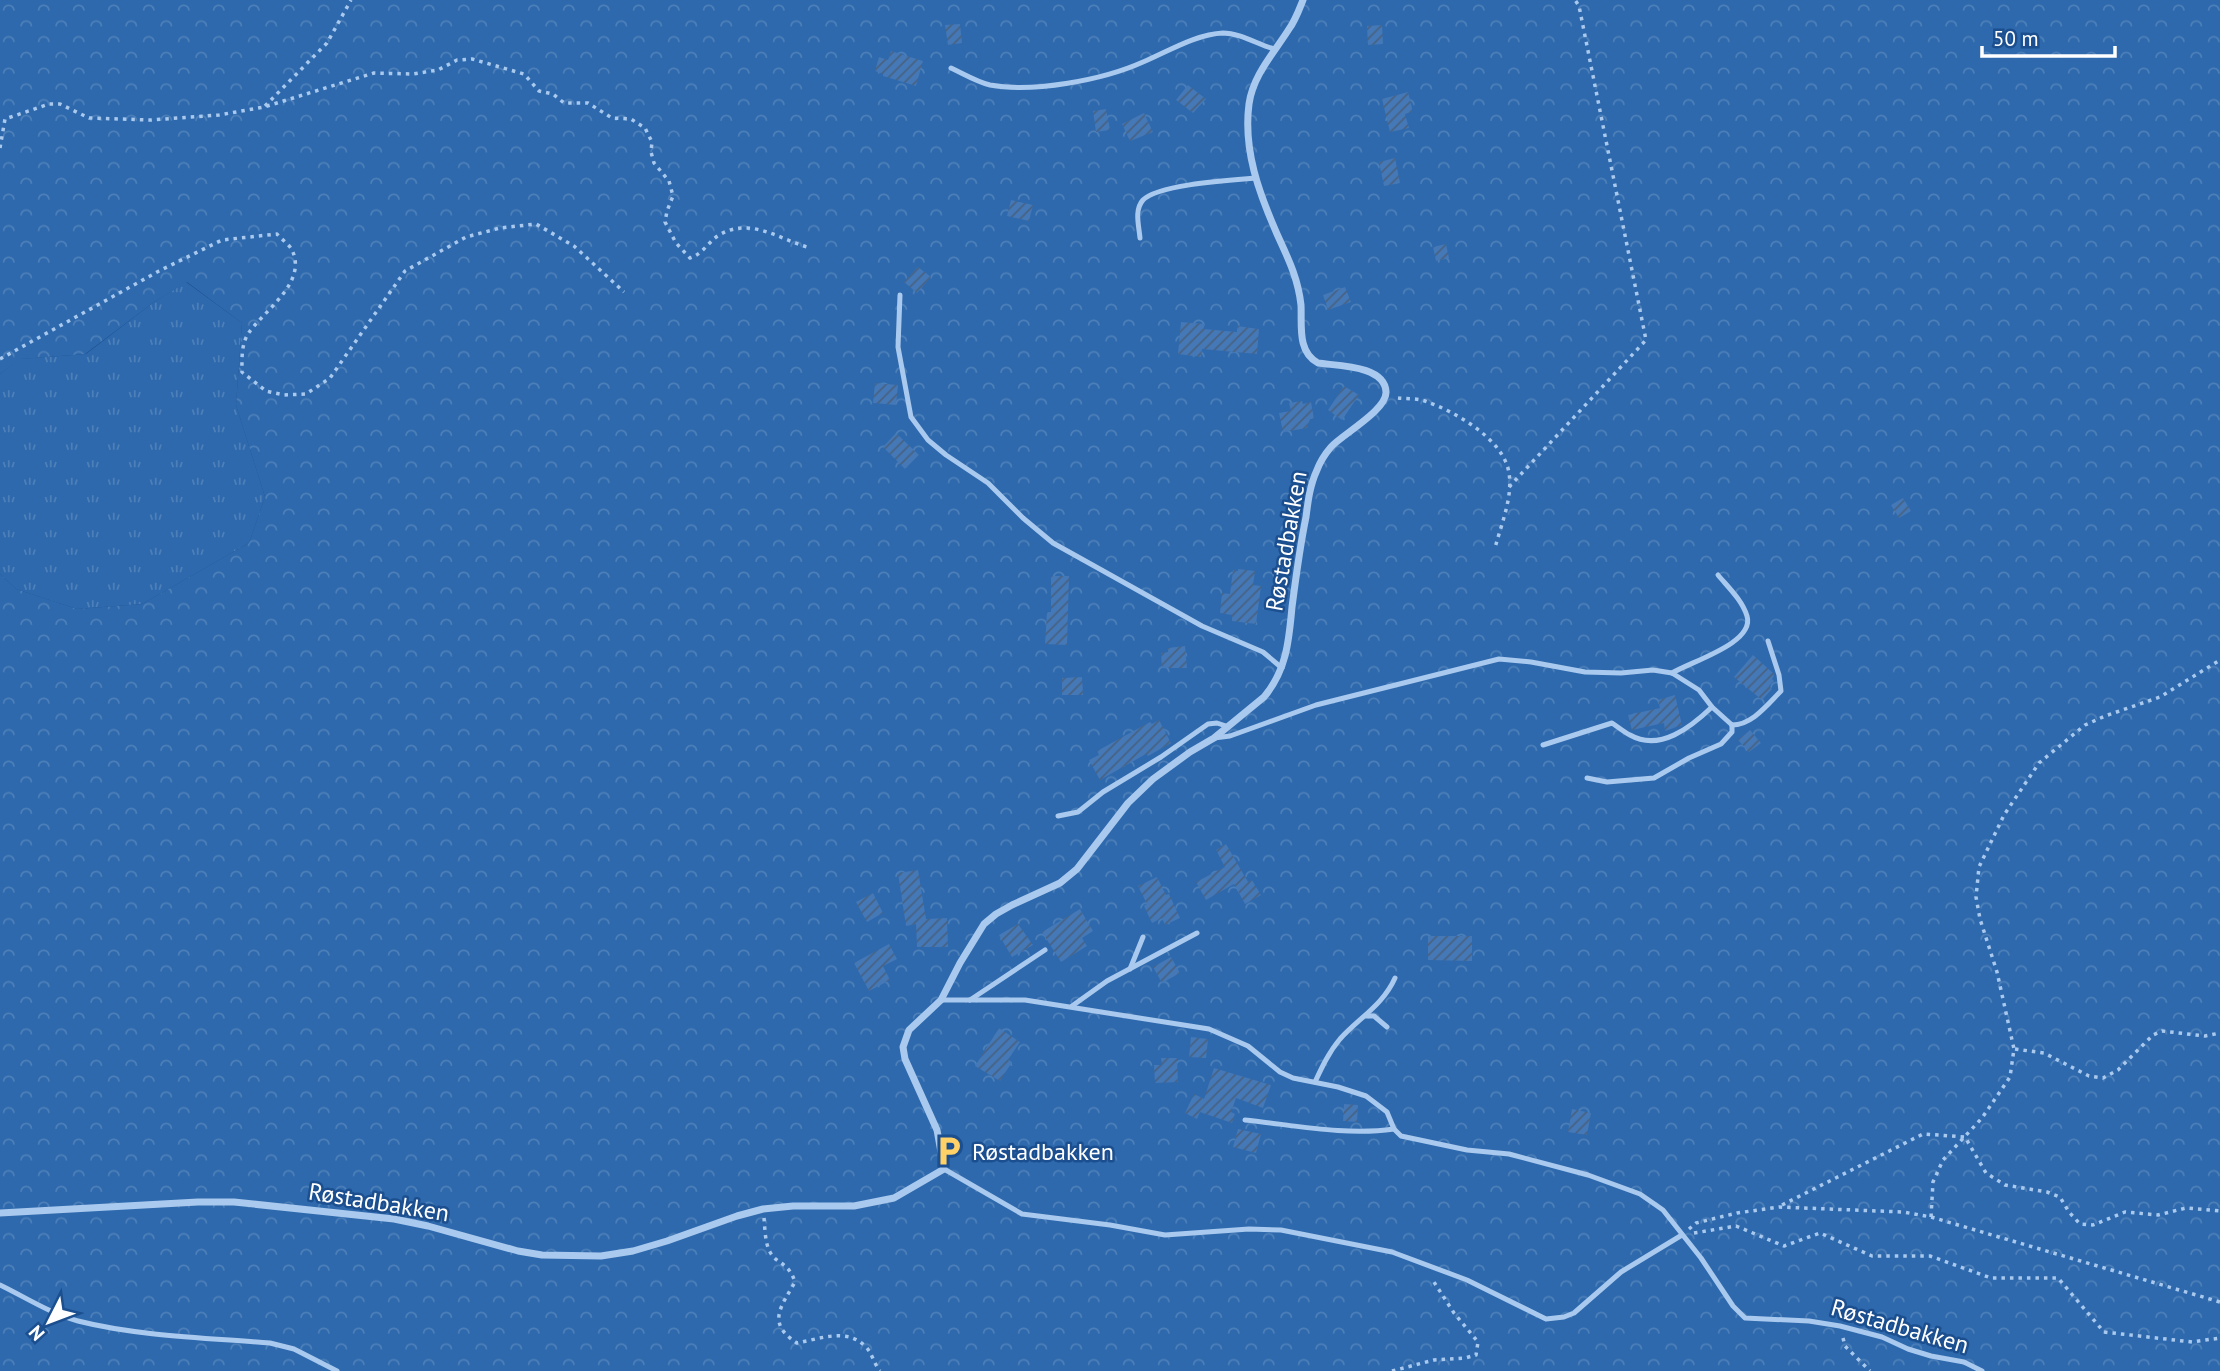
<svg xmlns="http://www.w3.org/2000/svg" width="2220" height="1371" font-family="'PT Sans',sans-serif">
  <defs>
    <pattern id="grass-tufts" width="24" height="20" patternUnits="userSpaceOnUse" patternTransform="scale(1.75)"><rect width="24" height="20" fill="#2e69ad"/><path d="M3 7l-1-3M5 7V3M7 7l1-3M15 17l-1-3M17 17v-4M19 17l1-3" fill="none" stroke="#4d80b9"/></pattern>
    <pattern id="forest-crowns" width="20" height="18" patternUnits="userSpaceOnUse" patternTransform="scale(1.75)"><rect width="20" height="18" fill="#2e69ad"/><path d="M2 6a3 3 0 1 1 6 0M12 15a3 3 0 1 1 6 0" fill="none" stroke="#4d80b9"/></pattern>
    <pattern id="building-hatch" width="6" height="6" patternUnits="userSpaceOnUse" patternTransform="scale(1.75)"><rect width="6" height="6" fill="#4478b7"/><path d="M-1 1l2-2M0 6l6-6M5 7l2-2" fill="none" stroke="#486282"/></pattern>
  </defs>
  <rect width="100%" height="100%" fill="#1b4f8f"/>
  <polygon fill="url(#grass-tufts)" points="186,282 242,323 236,405 265,497 249,543 142,604 77,609 16,589 0,574 0,374 20,359 86,354 154,302"/>
  <polygon fill="url(#forest-crowns)" points="0,0 2220,0 2220,1371 0,1371 0,574 16,589 77,609 142,604 249,543 265,497 236,405 242,323 187,282 154,302 85,354 21,359 0,374"/>
  <g fill="url(#building-hatch)">
    <polygon points="960,24 962,43 948,45 945,25"/>
    <polygon points="1382,25 1383,44 1368,45 1367,26"/>
    <polygon points="891,51 923,61 916,86 883,76 883,74 875,71 879,57 888,60"/>
    <polygon points="1188,85 1206,99 1193,113 1176,100"/>
    <polygon points="1408,92 1412,108 1412,112 1405,114 1409,128 1390,132 1382,99"/>
    <polygon points="1106,109 1110,130 1096,132 1093,111"/>
    <polygon points="1144,113 1153,132 1130,141 1122,124"/>
    <polygon points="1395,158 1400,183 1384,186 1379,162"/>
    <polygon points="1011,200 1033,205 1029,221 1007,216"/>
    <polygon points="1446,244 1449,258 1436,261 1433,247"/>
    <polygon points="918,267 931,277 917,293 904,282"/>
    <polygon points="1345,287 1351,302 1328,310 1323,295"/>
    <polygon points="1181,322 1204,324 1204,329 1237,332 1237,326 1259,329 1257,354 1202,349 1201,357 1178,354"/>
    <polygon points="875,383 898,385 896,405 873,403"/>
    <polygon points="1344,386 1359,395 1342,420 1328,410"/>
    <polygon points="1302,401 1303,404 1311,402 1314,419 1310,419 1307,428 1283,432 1279,413 1291,411 1289,403"/>
    <polygon points="896,433 919,455 905,469 883,447"/>
    <polygon points="1903,498 1911,511 1899,518 1891,505"/>
    <polygon points="1238,569 1255,571 1253,585 1261,586 1256,624 1232,621 1232,615 1220,613 1222,593 1230,594 1233,570 1238,571"/>
    <polygon points="1051,576 1069,576 1067,645 1045,644 1047,612 1051,612"/>
    <polygon points="1185,646 1187,668 1162,668 1161,653 1168,652 1168,648"/>
    <polygon points="1753,655 1773,673 1774,676 1772,679 1774,681 1769,686 1772,689 1762,700 1734,677"/>
    <polygon points="1082,677 1083,695 1062,695 1062,678"/>
    <polygon points="1675,695 1682,725 1665,731 1664,723 1632,730 1628,715 1660,708 1658,700"/>
    <polygon points="1159,720 1171,743 1148,756 1146,754 1100,780 1089,760 1099,755 1097,751 1150,722 1152,724"/>
    <polygon points="1750,730 1761,743 1749,752 1738,740"/>
    <polygon points="1226,844 1248,882 1252,880 1261,895 1245,904 1234,884 1206,900 1196,882 1225,867 1216,850"/>
    <polygon points="918,870 926,919 947,918 948,947 917,947 916,924 906,926 898,873"/>
    <polygon points="1157,877 1166,895 1169,894 1180,918 1165,925 1162,918 1152,923 1144,906 1147,904 1138,886"/>
    <polygon points="873,893 883,913 867,922 856,902"/>
    <polygon points="1080,909 1093,931 1082,938 1087,946 1061,962 1042,932"/>
    <polygon points="1018,924 1033,945 1012,957 999,935"/>
    <polygon points="1428,936 1472,936 1472,961 1428,960"/>
    <polygon points="889,944 897,959 883,966 890,980 869,991 854,963"/>
    <polygon points="1171,957 1180,973 1162,983 1153,967"/>
    <polygon points="999,1028 1020,1042 1008,1060 1012,1062 1000,1081 975,1066"/>
    <polygon points="1191,1037 1208,1039 1206,1058 1189,1057"/>
    <polygon points="1161,1058 1177,1058 1178,1082 1155,1083 1154,1065 1162,1065"/>
    <polygon points="1214,1068 1271,1085 1263,1108 1236,1098 1231,1112 1235,1114 1232,1123 1200,1112 1197,1119 1185,1113 1194,1094 1204,1099"/>
    <polygon points="1344,1104 1358,1105 1357,1122 1343,1121"/>
    <polygon points="1572,1109 1591,1113 1587,1135 1568,1132"/>
    <polygon points="1238,1129 1261,1134 1256,1153 1233,1147"/>
  </g>
  <g fill="none" stroke-linecap="round" stroke-linejoin="round">
    <g stroke="#a9c9ee" stroke-width="3.5" stroke-dasharray="3.5 5" stroke-linecap="butt">
      <polyline points="265,106 327,43 351,0"/>
      <path d="M0,148L5,119L49,104H60L89,118L151,120L219,115L264,107L374,73L413,74L438,70L457,60L472,59L524,74L539,91L553,94L564,103H588L612,118L631,119L645,128L652,142L651,152L654,163L669,181L673,196L667,211L665,222L676,243L690,258C703,254 708,242 719,235C750,217 777,238 807,247"/>
      <path d="M0,359L159,271L222,240L277,234C281,239 289,244 292,250C308,283 263,311 248,334C241,345 242,360 242,372L266,391L284,395L306,394L330,378L405,271L466,237L500,228L536,224L574,246L624,292"/>
      <path d="M1398,398C1406,399 1416,398 1425,401C1454,411 1504,439 1509,473C1513,497 1501,525 1495,548"/>
      <polyline points="1509,487 1646,340 1579,6 1575,0"/>
      <polyline points="2015,1049 2044,1053 2089,1076 2103,1078 2118,1070 2153,1035 2162,1031 2205,1036 2220,1033"/>
      <polyline points="1782,1205 1923,1134 1965,1137 1986,1173 2005,1185 2047,1192 2060,1197 2069,1212 2080,1224 2093,1225 2125,1212 2158,1215 2186,1208 2220,1211"/>
      <polyline points="1931,1217 1933,1182 1943,1160 1982,1118 2010,1077 2014,1049 1997,972 1980,919 1976,897 1979,867 2004,815 2039,763 2085,725 2105,716 2160,697 2220,660"/>
      <path d="M764,1218C765,1229 765,1243 770,1252C777,1265 788,1261 795,1282C781,1307 766,1323 797,1343C820,1339 847,1327 866,1347C872,1353 874,1364 880,1371"/>
      <polyline points="1689,1229 1696,1223 1737,1213 1779,1207 1903,1212 1931,1217 2220,1302"/>
      <polyline points="1694,1233 1736,1226 1784,1246 1820,1233 1872,1256 1930,1256 1991,1278 2058,1278 2104,1332 2192,1342 2220,1338"/>
      <polyline points="1843,1338 1845,1346 1870,1371"/>
      <polyline points="1392,1371 1434,1360 1465,1358 1476,1355 1478,1342 1454,1313 1432,1279"/>
    </g>
    <g stroke="#a9c9ee" stroke-width="5">
      <path d="M951,68C964,74 977,82 990,85C1033,93 1103,80 1143,62C1167,52 1196,34 1223,33C1240,33 1257,44 1274,49"/>
      <path d="M1140,238C1139,226 1134,210 1143,200C1159,184 1233,180 1256,178"/>
      <polyline points="900,295 898,347 911,417 928,440 946,455 988,483 1023,518 1053,543 1202,626 1263,652 1282,668"/>
      <path d="M1672,673C1692,661 1755,643 1747,616C1742,600 1728,587 1718,575"/>
      <path d="M1732,725C1752,725 1767,705 1781,691L1779,675L1768,641"/>
      <polyline points="1214,738 1230,736 1316,705 1499,659 1531,662 1585,672 1621,673 1653,670 1672,673 1699,690 1712,707 1732,725"/>
      <path d="M1543,745L1612,723C1618,727 1624,732 1630,735C1660,752 1691,727 1712,707"/>
      <polyline points="1587,778 1607,782 1654,778 1689,758 1721,744 1732,732 1732,725"/>
      <polyline points="1058,816 1078,812 1103,792 1161,757 1208,724 1217,723 1226,726"/>
      <polyline points="1130,969 1143,937"/>
      <polyline points="941,1000 1025,1000 1209,1029 1248,1046 1280,1072 1293,1078 1338,1087 1366,1096 1387,1112 1394,1129 1401,1136 1467,1150 1509,1154 1588,1175 1640,1194 1663,1210 1701,1258 1733,1306 1745,1318 1809,1321 1840,1326 1882,1337 1908,1349 1931,1356 1964,1362 1982,1371"/>
      <polyline points="970,1000 1045,950"/>
      <polyline points="1072,1006 1107,981 1197,933"/>
      <polyline points="1366,1016 1374,1016 1387,1027"/>
      <path d="M1315,1082C1322,1067 1329,1052 1340,1039C1359,1018 1383,1005 1395,978"/>
      <path d="M1245,1120C1294,1125 1345,1136 1394,1129"/>
      <polyline points="944,1169 1022,1214 1110,1225 1165,1235 1249,1229 1281,1230 1392,1252 1467,1280 1546,1319 1564,1317 1574,1313 1621,1272 1682,1235"/>
      <path d="M0,1285C25,1297 51,1314 78,1321C137,1336 209,1338 270,1343L294,1349L337,1371"/>
    </g>
    <path stroke="#a9c9ee" stroke-width="7" d="M0,1213L198,1202H234L394,1219L428,1226L518,1251L542,1255L601,1256L633,1251L667,1241L737,1216L763,1209L793,1206H854L894,1198L944,1169L937,1130L905,1059L903,1047L909,1030L941,1000L960,963L984,924L996,914L1012,905L1060,883L1077,869L1128,803L1153,779L1190,752L1214,738L1264,697C1287,670 1289,639 1292,607C1296,576 1300,546 1306,517C1308,501 1310,485 1317,470C1320,462 1325,454 1331,447C1343,434 1387,410 1386,392C1385,365 1337,366 1318,363C1297,352 1302,325 1301,305C1298,278 1288,258 1277,234C1259,193 1243,150 1249,104C1253,75 1274,53 1289,29C1295,21 1299,10 1303,0"/>
  </g>
  <defs>
    <symbol id="parking-bare" viewBox="-9 -9 18 18"><path d="M-3.5-5.5H1a3.5 3.5 0 0 1 0 7H-1V5.5H-3.5ZM-1-3.4V-.6H.8a1.4 1.4 0 0 0 0-2.8Z" fill="#ffd166" stroke="#1b4f8f" stroke-width="2.5" paint-order="stroke"/></symbol>
  </defs>
  <g fill-rule="evenodd">
    <use href="#parking-bare" x="927" y="1129" width="44" height="44"/>
  </g>
  <g text-anchor="middle" dominant-baseline="central" stroke-width="5" stroke-linejoin="round" paint-order="stroke">
    <g font-size="24" fill="#fff" stroke="#1b4f8f">
      <text transform="translate(1286 541) rotate(-80)">Røstadbakken</text>
      <text transform="translate(379 1202) rotate(9)">Røstadbakken</text>
      <text transform="translate(1900 1326) rotate(16)">Røstadbakken</text>
    </g>
    <g font-size="24" fill="#fff" stroke="#1b4f8f" text-anchor="start">
      <text x="972" y="1151">Røstadbakken</text>
    </g>
  </g>
  <g transform="translate(49 1322) rotate(228)" stroke="#1b4f8f" stroke-width="5" paint-order="stroke">
  <path d="M0-5L12 26L0 18L-12 26Z" fill="#ffffff"/>
  <text y="-10" font-size="19" font-weight="bold" text-anchor="middle" fill="#ffffff">N</text>
  </g>
  <path d="M1982 46v10h133v-10" fill="none" stroke="#ffffff" stroke-width="3.5"/>
  <text x="1993" y="46" font-size="21" fill="#ffffff" stroke="#1b4f8f" stroke-width="5" paint-order="stroke">50 m</text>
</svg>
